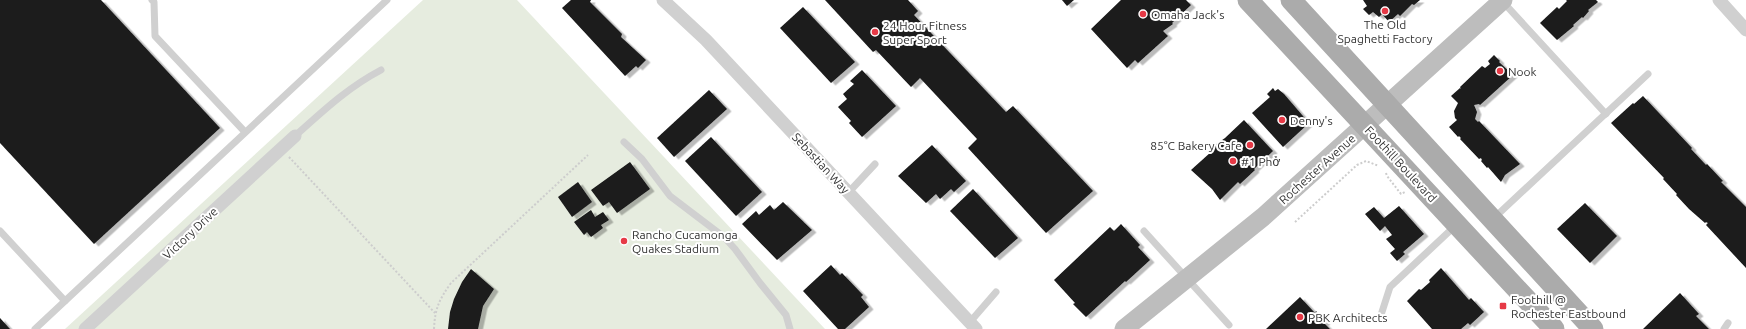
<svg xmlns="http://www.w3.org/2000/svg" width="1746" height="329" viewBox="0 0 1746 329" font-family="Ubuntu,sans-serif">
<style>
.green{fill:#e6ecdf}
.building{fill:#1a1a1a;filter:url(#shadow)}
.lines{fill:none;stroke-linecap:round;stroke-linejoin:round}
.path{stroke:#cdcdcd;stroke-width:2;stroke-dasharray:2 2;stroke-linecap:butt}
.lane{stroke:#d0d0d0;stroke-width:7}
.street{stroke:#d0d0d0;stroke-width:13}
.secondary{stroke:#bdbdbd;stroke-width:19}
.primary{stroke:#ababab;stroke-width:21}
.poi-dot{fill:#e63946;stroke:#fff;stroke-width:1.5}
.labels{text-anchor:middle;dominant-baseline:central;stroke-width:4;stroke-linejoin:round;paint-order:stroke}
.poi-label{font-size:12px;fill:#333;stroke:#fff;text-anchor:start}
.street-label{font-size:12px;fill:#333;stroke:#fff}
</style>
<defs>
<filter id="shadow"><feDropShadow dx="4.5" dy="2.5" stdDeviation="0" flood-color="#0004"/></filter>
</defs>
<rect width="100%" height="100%" fill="#fff"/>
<!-- green -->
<path class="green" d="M423,0h94l308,329h-760z"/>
<!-- building -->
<g class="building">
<path d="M0,0h101l119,128 -126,116 -94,-101z"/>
<path d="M571,0h20l-1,2 32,32 -1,3 25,23 -8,8 -2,-2 -11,10 -63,-68z"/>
<path d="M825,0h83l10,11 -4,4 92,97 7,-6 80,85 -47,42 -78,-85 9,-9 -57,-61 -9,9 -35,-37 -3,2z"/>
<path d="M1062,0h12l-7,6z"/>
<path d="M1121,0h65l5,5 -19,18 1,1 -10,7 5,5 -30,27 -3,-3 -8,8 -36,-39z"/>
<path d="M1363,0h57l-6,5 -2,-1 -12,12 -2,-2 -9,8 -7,-8 -3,3 -6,-5 -4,3 -6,-6 4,-3z"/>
<path d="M1566,0h30l2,2 -10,8 1,1 -6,7 -1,-1 -9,8 1,1 -17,14 -17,-17 17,-16 2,2 8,-8z"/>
<path d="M803,7l52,55 -24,21 -51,-55z"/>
<path d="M1494,55l6,6 -1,1 14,13 -33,30 -1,-1 -5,1 3,7 -2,7 3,3 1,-1 41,43 -15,11 -4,7 -13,-15 -1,1 -6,-7 1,-1 -1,-2 -2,1 -19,-20 1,-1 -2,-2 -1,1 -9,-10 8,-7 -2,-2 -1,-7 4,-8 -7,-7 9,-8 1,1 -1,-2 22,-21 3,2 5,-4 -2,-3z"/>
<path d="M862,70l34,36 -34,31 -13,-14 2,-2 -13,-14 9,-8 -4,-5 11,-10 -4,-3z"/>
<path d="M1273,88l2,3 3,-2 6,5 25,29 -26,24 -31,-34 18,-16 -3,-3z"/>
<path d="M709,90l18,19 -53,48 -17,-19z"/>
<path d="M1643,96l49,52 -1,1 15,16 1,-1 16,17 -2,1 25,25v61l-40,-43 2,-2 -2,-1 -1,1 -16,-14 -13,-14 1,-1 -14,-15 1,-1 -53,-55 22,-20 1,1z"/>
<path d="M1244,120l29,31 -19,18 1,1 -15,14 -2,-2 -18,18 -8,-11 -21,-19 20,-18 4,-7 10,-7z"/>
<path d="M711,137l51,55 -26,24 -51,-55z"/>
<path d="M932,145l34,36 -12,11 -3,-3 -11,10 -4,-5 -10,9 -28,-27z"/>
<path d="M630,162l20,27 -33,24 -8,-11 -6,4 -12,-16z"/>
<path d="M578,182l14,20 -20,15 -14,-20z"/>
<path d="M973,189l45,49 -23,20 -45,-47z"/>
<path d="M783,202l29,28 -35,30 -35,-36 14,-13 3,4 11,-10 4,5z"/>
<path d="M1585,203l32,33 -27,27 -33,-34z"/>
<path d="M1399,206l25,28 -21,18 2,2 -8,7 -7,-8 5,-4 -9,-10 6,-4 -7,-9 -5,5 -15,-17 9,-7 10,11z"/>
<path d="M591,210l4,7 8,-5 6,8 -8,5 2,3 -12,9 -4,-5 -3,3 -10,-13z"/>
<path d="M1121,224l19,21 -2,2 12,13 -24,22 -1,-1 -39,36 -13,-13 2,-1 -21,-23 56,-53 4,4z"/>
<path d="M831,265l9,10 2,-2 21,22 -2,2 8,10 -24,22h-7l-35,-38z"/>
<path d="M1441,268l28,32 2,-2 13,14 -14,13 -2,-2 -7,6h-29l-25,-28 12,-12 2,1 9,-8 -1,-2z"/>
<path d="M471,269l23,20 -11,17 -5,23h-30l2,-17 4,-13 8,-17z"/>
<path d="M1680,293l19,21 -3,2 13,13h-66z"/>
<path d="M1300,297l15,16 1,-2 10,11 -2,1 6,6h-64z"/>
<path d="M0,318l10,11h-10z"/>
</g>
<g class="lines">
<!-- path -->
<g class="path">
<path d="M289,157l146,156"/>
<path d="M1386,173l1,3 14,18 4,-2"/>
<path d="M1295,222l62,-57 9,-4 13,5"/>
<path d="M434,329c1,-21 5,-29 17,-46l137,-128"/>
</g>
<!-- lane -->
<g class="lane">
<path d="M152,0l2,2 1,34 90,96"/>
<path d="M1503,2l103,112"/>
<path d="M295,136c28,-25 52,-48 86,-66"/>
<path d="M624,142l18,17 28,37 54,41 11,12 25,34 26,32 4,14"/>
<path d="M848,193l27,-29"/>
<path d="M1494,218l154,-144"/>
<path d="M0,231l65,70"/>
<path d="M1144,231l85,94"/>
<path d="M1381,315l9,-28 65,-61"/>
<path d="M970,322l26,-30"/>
<path d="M35,329l352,-329"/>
<path d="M1724,329l4,-6"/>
</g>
<!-- street -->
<g class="street">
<path d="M663,0l43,40 270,289"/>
<path d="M1719,0l27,30"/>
<path d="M85,329l210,-193"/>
</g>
<!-- secondary -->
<path class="secondary" d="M1124,329l139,-112 240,-217"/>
<!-- primary -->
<g class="primary">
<path d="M1248,0l306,329"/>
<path d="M1291,0l302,329"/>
</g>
</g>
<!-- markers -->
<g class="poi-dot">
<circle cx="1385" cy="11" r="4"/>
<circle cx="1143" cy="14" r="4"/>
<circle cx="875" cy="32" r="4"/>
<circle cx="1500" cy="71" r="4"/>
<circle cx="1282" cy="120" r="4"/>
<circle cx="1250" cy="145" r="4"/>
<circle cx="1233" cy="161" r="4"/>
<circle cx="624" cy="241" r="4"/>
<rect x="1499" y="302" width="8" height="8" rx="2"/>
<circle cx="1300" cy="317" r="4"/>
</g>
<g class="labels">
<!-- poi labels -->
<g class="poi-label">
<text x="1151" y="14">Omaha Jack's</text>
<text x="1385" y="24" text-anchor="middle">The Old<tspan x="1385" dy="14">Spaghetti Factory</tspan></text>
<text x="883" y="25">24 Hour Fitness<tspan x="883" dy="14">Super Sport</tspan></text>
<text x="1508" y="71">Nook</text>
<text x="1290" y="120">Denny's</text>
<text x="1242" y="145" text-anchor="end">85°C Bakery Cafe</text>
<text x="1241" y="161">#1 Phở</text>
<text x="632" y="234">Rancho Cucamonga<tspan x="632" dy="14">Quakes Stadium</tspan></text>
<text x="1511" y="299">Foothill @<tspan x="1511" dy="14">Rochester Eastbound</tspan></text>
<text x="1308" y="317">PBK Architects</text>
</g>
<!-- street labels -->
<g class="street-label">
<text transform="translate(821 163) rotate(47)">Sebastian Way</text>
<text transform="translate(1401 164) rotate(47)">Foothill Boulevard</text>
<text transform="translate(1317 169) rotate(-42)">Rochester Avenue</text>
<text transform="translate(190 233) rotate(-43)">Victory Drive</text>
</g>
</g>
</svg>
